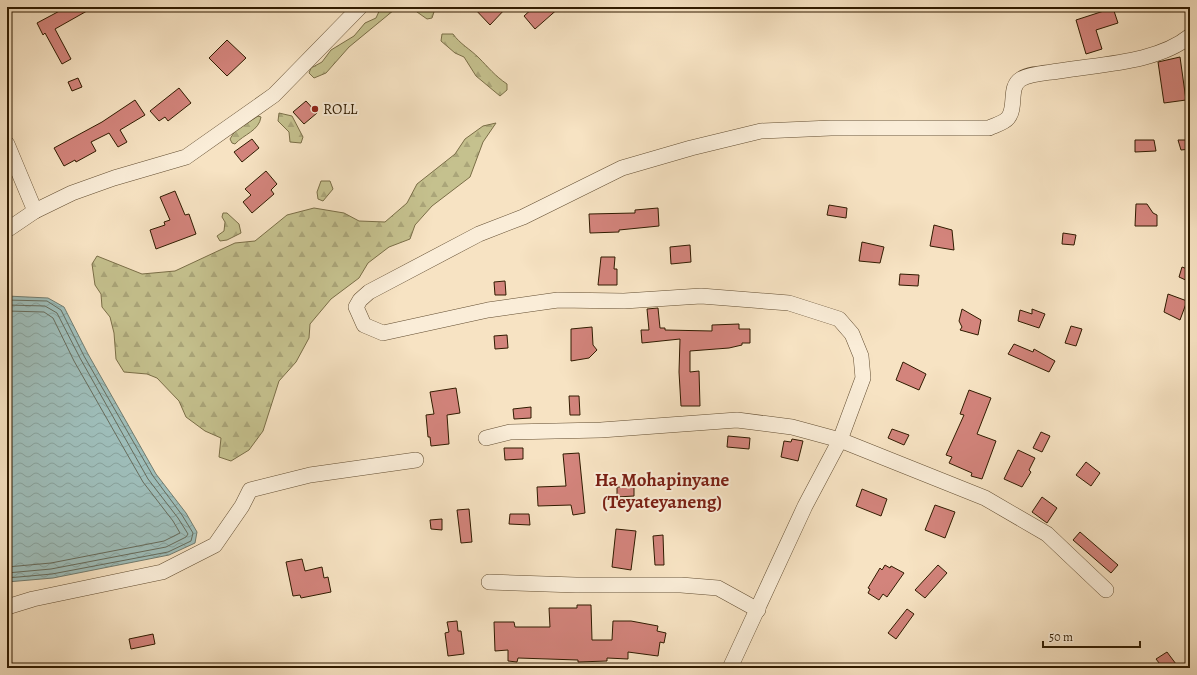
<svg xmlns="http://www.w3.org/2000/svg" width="1197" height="675" viewBox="0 0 1197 675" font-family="Alegreya,serif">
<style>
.forest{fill:url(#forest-firs);stroke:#7a6e47}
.water{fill:url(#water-waves);stroke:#727c6f}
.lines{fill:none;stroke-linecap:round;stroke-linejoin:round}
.shore{stroke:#676c5c;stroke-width:1}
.building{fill:#d3847c;stroke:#301b00}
.minor-casing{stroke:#624d31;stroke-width:16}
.minor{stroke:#faedd8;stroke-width:15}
.poi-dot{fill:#8f2418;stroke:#faedd8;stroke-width:1.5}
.labels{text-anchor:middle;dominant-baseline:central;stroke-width:4;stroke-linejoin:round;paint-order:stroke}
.poi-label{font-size:15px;fill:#301b00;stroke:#faedd8;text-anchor:start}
.district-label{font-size:19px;font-weight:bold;fill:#7a1f14;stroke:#faedd8}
</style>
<defs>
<pattern id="forest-firs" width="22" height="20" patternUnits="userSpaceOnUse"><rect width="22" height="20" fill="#c5c18e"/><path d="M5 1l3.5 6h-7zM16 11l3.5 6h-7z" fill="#aaa579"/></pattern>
<pattern id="water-waves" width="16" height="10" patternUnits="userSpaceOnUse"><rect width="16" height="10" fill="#9ebdb9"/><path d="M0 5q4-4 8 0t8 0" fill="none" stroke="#88a29d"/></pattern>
</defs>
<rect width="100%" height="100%" fill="#f7e3c3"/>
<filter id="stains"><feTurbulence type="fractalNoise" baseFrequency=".005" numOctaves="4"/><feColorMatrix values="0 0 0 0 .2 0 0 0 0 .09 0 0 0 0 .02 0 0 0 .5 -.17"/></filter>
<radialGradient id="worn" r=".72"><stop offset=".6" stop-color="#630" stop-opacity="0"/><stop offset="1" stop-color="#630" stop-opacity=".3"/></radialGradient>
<!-- forest -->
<g class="forest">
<path d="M381,7h11l2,3 -45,37 -23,26 -12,5 -5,-5 2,-5 11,-6 9,-12 23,-14 11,-13 11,-5z"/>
<path d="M410,7h18l6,5 -2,6 -5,1z"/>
<path d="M442,34h11c7,10 17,15 26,24 9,9 16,18 28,26v6l-7,6 -24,-20 -12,-19 -9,-4 -14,-12z"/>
<path d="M279,113l13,3 11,21 -2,6 -11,-1 -1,-10 -11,-11z"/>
<path d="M258,116l3,1c-2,14 -17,17 -26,27l-3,-1 -2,-4 5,-8z"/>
<path d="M496,123l-13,19 -13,35 -38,29 -17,19 -5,14 -21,8 -21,16 -9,15 -28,21 -21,25 -1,14 -13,24 -17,19 -16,50 -14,19 -18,11 -12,-4 2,-19 -16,-7 -19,-14 -7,-16 -22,-23 -10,-4 -23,-2 -8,-13 -2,-26 -4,-16 -8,-10 -1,-13 -6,-9 -3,-21 5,-8 45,18 33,-3 60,-28 20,-2 32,-26 27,-7 30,5 15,8 26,1 22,-19 10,-19 38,-30 10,-15 18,-13z"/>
<path d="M321,181h9l3,8 -10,12 -5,-2 -1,-7z"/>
<path d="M223,213h4l12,11 2,9 -14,7 -7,1 -3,-5 7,-5 1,-9 -3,-5z"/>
</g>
<!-- water -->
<path class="water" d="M7,296l41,2 16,9 24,47 68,120 30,39 11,19 -2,11 -26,12 -116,23 -46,4z"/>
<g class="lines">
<!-- shore -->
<g class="shore">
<path d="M7,300l40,1 14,9 23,46 69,120 29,39 11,18 -2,8 -23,11 -116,22 -45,4"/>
<path d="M7,305l38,1 12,7 23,45 68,121 30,39 10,16 -2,3 -20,10 -115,22 -44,4"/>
<path d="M7,311l37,1 9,6 21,43 69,121 30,39 7,12 -16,8 -113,22 -44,4"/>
</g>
</g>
<!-- building -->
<g class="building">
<path d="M67,7h27l-39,22 16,30 -9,5 -17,-31 -2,2 -6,-12z"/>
<path d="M473,7h34l-17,18z"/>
<path d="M534,7h26l-25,22 -11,-13z"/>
<path d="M1113,8l5,15 -22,7 6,19 -16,5 -10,-34z"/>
<path d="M227,40l19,18 -19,18 -18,-18z"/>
<path d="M1180,57l6,43 -22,3 -6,-41z"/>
<path d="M78,78l4,9 -10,4 -4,-9z"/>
<path d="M179,88l12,15 -23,18 -3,-4 -6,4 -9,-10z"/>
<path d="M135,100l10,15 -25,15 7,12 -9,5 -9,-14 -18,9 5,9 -20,11 -1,-2 -11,6 -10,-18 48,-26z"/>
<path d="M306,101l11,12 -13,11 -11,-12z"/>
<path d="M252,139l7,9 -17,14 -8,-10z"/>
<path d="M1135,140h19l2,11 -21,1z"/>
<path d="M1178,140h12v9l-9,1z"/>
<path d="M266,171l11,13 -6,6 3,4 -22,19 -9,-11 8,-7 -6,-6z"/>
<path d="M175,191l10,24 4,-1 7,20 -40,15 -6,-19 15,-5 -1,-3 6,-2 -10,-23z"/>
<path d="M1136,204h11l6,9 4,2v11h-22z"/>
<path d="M829,205l18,3 -1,10 -19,-3z"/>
<path d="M658,208l1,18 -40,4v2l-29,1 -1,-19 46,-1v-3z"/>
<path d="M934,225l18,5 2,20 -24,-4z"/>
<path d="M1063,233l13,2 -2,10 -12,-1z"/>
<path d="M862,242l22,5 -4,16 -21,-2z"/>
<path d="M690,245l1,17 -20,2 -1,-17z"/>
<path d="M601,257h14l-1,12h3v16h-19z"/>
<path d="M1182,267l8,3v12l-11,-5z"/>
<path d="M900,274l19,1 -1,11 -19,-1z"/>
<path d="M505,281l1,14h-11l-1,-13z"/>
<path d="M1168,294l19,7 -7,19 -16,-8z"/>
<path d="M658,308l2,20h5v2l47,1v-6l27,-1v5h11v14h-8v2l-13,3 -39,3v21l9,-1 1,35h-19l-2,-34 1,-33 -38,4 -1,-13h8l-2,-21z"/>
<path d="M962,309l19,11 -3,15 -18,-5 2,-3 -3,-6z"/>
<path d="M1032,309l13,5 -6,14 -21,-7 2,-11 12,4z"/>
<path d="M1071,326l11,3 -6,17 -11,-3z"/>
<path d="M592,327l1,18 4,5 -8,8 -18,3v-32z"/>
<path d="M507,335l1,13 -13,1 -1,-13z"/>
<path d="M1014,344l19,8 1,-3 21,12 -6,11 -41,-18z"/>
<path d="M903,362l23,12 -7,16 -23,-10z"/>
<path d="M456,388l4,25 -13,2 2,29 -18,2 -1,-9h-2l-2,-22 8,-1 -4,-22z"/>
<path d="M969,390l22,8 -14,36 19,7 -14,38 -11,-3 1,-3 -23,-10 3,-6 -6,-2 18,-40 -4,-1z"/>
<path d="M569,396h10l1,19h-10z"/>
<path d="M531,407v11l-17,1 -1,-10z"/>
<path d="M892,429l17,6 -5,10 -16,-7z"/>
<path d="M1041,432l9,4 -8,16 -9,-4z"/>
<path d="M728,436l22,2 -1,11 -22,-2z"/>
<path d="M792,439l11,2 -5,20 -17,-4 3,-16 7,1z"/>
<path d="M504,448h19v11l-18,1z"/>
<path d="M1018,450l17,8 -6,12 2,2 -9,15 -18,-8z"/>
<path d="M579,453l6,60 -12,2 -2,-10 -33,1 -1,-19 29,-1 -3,-32z"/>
<path d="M1086,462l14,11 -9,13 -15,-11z"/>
<path d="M634,486v10l-17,1v-10z"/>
<path d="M862,489l25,10 -6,17 -25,-10z"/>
<path d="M1042,497l15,11 -10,15 -15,-11z"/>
<path d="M935,505l20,7 -10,26 -20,-8z"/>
<path d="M469,509l3,33 -11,1 -4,-33z"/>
<path d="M510,514h19l1,11 -21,-1z"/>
<path d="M442,519v11l-11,-1 -1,-9z"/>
<path d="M616,529l20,2 -5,39 -19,-3z"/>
<path d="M1080,532l38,33 -7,8 -38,-33z"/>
<path d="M663,535l1,30h-9l-2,-29z"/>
<path d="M302,559l3,12 17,-4 2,11 4,-1 3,15 -30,6 -1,-3 -7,1 -7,-34z"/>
<path d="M885,565l5,3 1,-2 13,7 -17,24 -4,-3 -4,6 -11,-7 2,-4 -2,-1 12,-20 2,2z"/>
<path d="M938,565l9,8 -22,25 -10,-8z"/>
<path d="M577,605h14l1,35h20l1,-19h18l27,5 -1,5 9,2 -2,10 -4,-1 -2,14 -30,-4v7l-21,-1v3l-29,1v-2l-60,-2 -1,4 -9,-1v-11l-13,1 -1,-29h20l1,5h35l-1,-19h28z"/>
<path d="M907,609l7,5 -18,25 -8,-6z"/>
<path d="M457,621l1,10h3l3,23 -16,2 -3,-23 4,-1 -2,-10z"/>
<path d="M153,634l2,10 -24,5 -2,-10z"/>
<path d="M1167,652l9,12 -6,4h-7l-7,-9z"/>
</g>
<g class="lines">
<defs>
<g id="minor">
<path d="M7,144l28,67"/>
<path d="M7,230l28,-19 37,-18 42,-15 72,-21 88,-62 86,-88"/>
<path d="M486,438l24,-6 91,-2 136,-10 55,7 48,13 145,58 62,36 59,56"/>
<path d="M489,582l87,3h105l37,3 40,22"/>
<path d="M7,607l26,-8 129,-27 53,-27 27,-39 8,-16 60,-15 106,-15"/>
<path d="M730,668l75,-162 35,-66 23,-62 -2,-22 -9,-22 -13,-15 -50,-16 -88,-7 -77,5 -66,-1 -70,10 -105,23 -19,-8 -8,-18 4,-7 9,-8 110,-58 44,-17 99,-49 69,-20 70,-17 70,-3h158c6,-3 15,-5 19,-10 9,-11 0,-31 13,-39 10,-6 26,-6 38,-8 41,-7 98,-8 131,-35"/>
</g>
</defs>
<!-- minor casing -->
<use href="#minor" class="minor-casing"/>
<!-- minor -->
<use href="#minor" class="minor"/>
</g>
<!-- markers -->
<circle class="poi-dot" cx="315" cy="109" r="4"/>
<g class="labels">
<!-- poi labels -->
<g class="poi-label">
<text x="323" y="109">ROLL</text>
</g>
<!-- district labels -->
<g class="district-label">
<text x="662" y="480">Ha Mohapinyane<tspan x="662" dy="22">(Teyateyaneng)</tspan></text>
</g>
</g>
<!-- margin -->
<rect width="1197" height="675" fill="none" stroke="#f7e3c3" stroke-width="24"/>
<rect x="8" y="8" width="1181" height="659" fill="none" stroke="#301b00" stroke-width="2"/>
<rect x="12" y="12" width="1173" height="651" fill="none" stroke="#301b00"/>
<!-- scale -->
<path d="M1043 641v6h97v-6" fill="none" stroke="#301b00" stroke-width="2"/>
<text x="1049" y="641" font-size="12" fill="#301b00" stroke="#faedd8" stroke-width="3" paint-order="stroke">50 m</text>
<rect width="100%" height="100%" filter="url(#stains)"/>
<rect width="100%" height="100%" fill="url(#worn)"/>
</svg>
